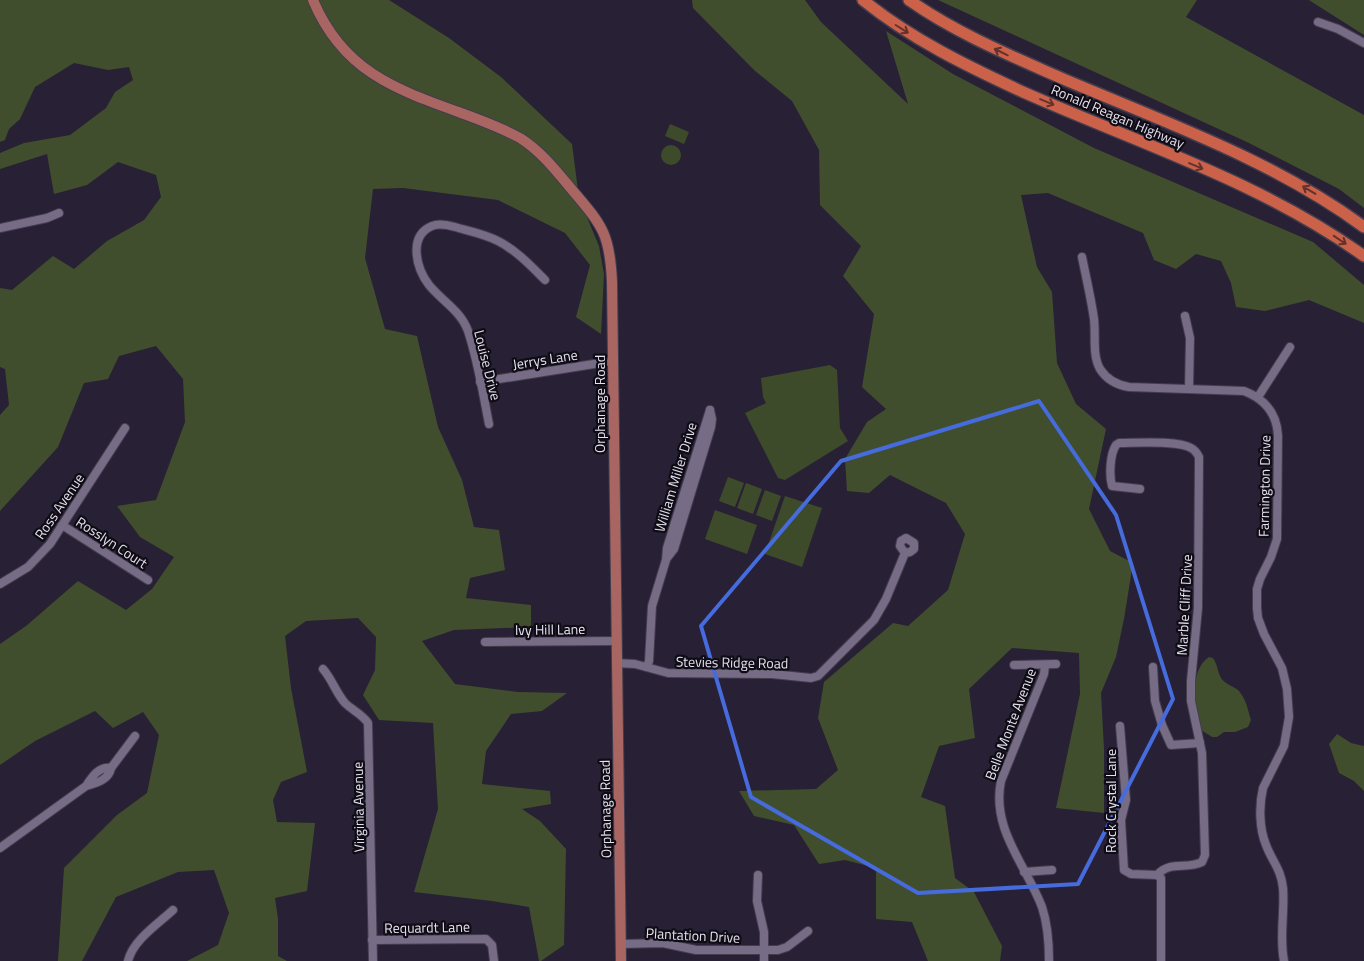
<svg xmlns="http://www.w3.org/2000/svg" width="1364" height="961" viewBox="0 0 1364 961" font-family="'Titillium Web',sans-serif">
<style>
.green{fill:#3e4b2a}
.forest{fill:#414e2d}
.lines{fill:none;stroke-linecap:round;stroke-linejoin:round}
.minor-casing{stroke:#443d4e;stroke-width:10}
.major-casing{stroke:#443d4e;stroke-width:12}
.highway-casing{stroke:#443d4e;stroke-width:14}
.minor{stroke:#766c85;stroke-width:8}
.major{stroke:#a96561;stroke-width:10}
.highway{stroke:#cb6149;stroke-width:11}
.oneway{stroke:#64322c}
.marked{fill:none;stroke:#456bdd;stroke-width:4;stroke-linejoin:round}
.labels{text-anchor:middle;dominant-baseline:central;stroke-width:4.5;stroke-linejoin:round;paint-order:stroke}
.street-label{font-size:14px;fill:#e6e1ef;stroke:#0f0c15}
</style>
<rect width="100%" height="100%" fill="#282034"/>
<!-- green -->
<g class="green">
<path d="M670,124l19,8 -5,12 -19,-8z"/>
<circle cx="671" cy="155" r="10"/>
<path d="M830,365l7,5 3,58 8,13 -63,39 -7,-2 -33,-65 21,-10 -3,-6 -2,-19z"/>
<path d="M728,477l16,6 -9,24 -16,-6z"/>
<path d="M746,483l16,6 -9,25 -16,-6z"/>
<path d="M765,490l16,6 -9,25 -16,-6z"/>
<path d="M785,496l37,12 -20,59 -37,-13z"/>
<path d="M715,510l42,15 -10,29 -42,-15z"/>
</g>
<!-- forest -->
<g class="forest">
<path d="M0,0h389l60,38 52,39 71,67 7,54 20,48 5,28 -3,60 -25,-17 14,-52 -25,-32 -67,-33 -95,-12 -30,1 -8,69 20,71 32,7 21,91 24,53 12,47 25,3 6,40 -35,8 -4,20 65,7v22l-77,3 -32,11 33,43 63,8 49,1 -25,18 -31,3 -25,37 -4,33 68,7 1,13 -29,5 18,12 26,28 -2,96 -23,16h-2l-10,-54 -37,-6 -78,-9 24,-83 -5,-86 -54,-3 -16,-25 12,-25 1,-33 -18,-19 -52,3 -21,15 6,52 16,84 -26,10 -8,18 4,22 38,1 -8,68 -32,7 3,21v37l9,5h-100l31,-16 11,-32 -15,-43 -36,2 -62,25 -34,64h-24l6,-93 53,-53 30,-22 12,-58 -16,-23 -30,16 -18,-17 -60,30 -35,24v-121l26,-18 52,-45 48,29 26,-21 22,-32 -34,-20 -23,-31 39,-6 29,-78 -2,-43 -27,-33 -37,10 -11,23 -24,4 -26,64 -58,64v-96l9,-10 -4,-36 -5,-2v-79l12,2 41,-34 21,13 33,-28 37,-21 17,-23 -5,-22 -38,-13 -31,23 -33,9 -7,-40 -47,15v-16l24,-10 46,-8 36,-27 9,-16 18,-12 -4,-13 -21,3 -34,-7 -39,24 -15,32 -11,10 -4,11 -5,2z"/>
<path d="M692,0h113l16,22 87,82 -22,-73 67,43 141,74 219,94 51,43v38l-55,-23 -44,11 -29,-4 -5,-24 -10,-22 -25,-7 -20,15 -22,-9 -11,-27 -95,-40 -27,2 16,72 15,25 5,71 19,41 30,25 -17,80 21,42 23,12 -9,56 -8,38 -15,36 3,56v64l-48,-5 24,-114 -1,-41 -67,-5 -43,41 6,49 -36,8 -18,51 24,9 10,72 19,14 28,54 -2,15h-72l-16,-39 -36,-3v-51l-31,-8 -26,4 -25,-39 -40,-9 -15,-25 77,-2 22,-19 -20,-52 6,-36 69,-59 15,3 40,-36 17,-56 -19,-31 -56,-28 -21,18 -22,-2 -2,-32 22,-37 19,-13 -24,-22 12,-73 -31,-38 18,-30 -41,-41 -1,-55 -27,-49 -38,-31 -61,-62z"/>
<path d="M938,0h259l-11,17 178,98v93l-25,-19 -90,-46z"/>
<path d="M1309,0h55v35l-52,-33z"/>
<path d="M1209,657l4,1c5,8 4,11 7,18 4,9 13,9 19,15 7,8 9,19 12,29l-3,7 -13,5h-11l-7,5h-5l-11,-7c-4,-21 -14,-58 8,-73z"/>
<path d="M1337,734l14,9 13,3v45l-10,-10 -15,-8 -10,-29z"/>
</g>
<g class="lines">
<defs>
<g id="minor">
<path d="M1318,22l20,7 26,14"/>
<path d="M0,228l47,-10 12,-5"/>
<path d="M1082,257c4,20 9,41 12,62 2,16 -2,36 6,50 7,11 17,16 29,18l115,4c21,8 33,23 34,45l-1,103 -6,18 -11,22 -3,10v19l1,10 6,16 18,34 5,21 2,28 -5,29 -21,42c-4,17 -4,40 3,57 6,16 15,24 17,43 2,24 -4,49 1,73"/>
<path d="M1185,316l5,22 -1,51"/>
<path d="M480,382l133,-21"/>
<path d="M1258,397l32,-50"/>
<path d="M489,424c-6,-30 -11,-63 -21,-93 -7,-20 -26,-30 -39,-46 -13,-17 -21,-49 3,-59 7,-3 16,-1 23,1 14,4 30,7 43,14 18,9 33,25 47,39"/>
<path d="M1140,489l-28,-3c-3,-11 -2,-32 4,-41l3,-2c17,0 59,-3 72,5 4,2 6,5 8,9l-1,151 -7,73v20l11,52 3,102 -3,7c-16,8 -31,-2 -45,13"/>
<path d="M62,525l86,55"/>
<path d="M667,558l7,-9 37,-122 1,-8 -2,-9"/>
<path d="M0,584l28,-17 22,-23 75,-116"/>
<path d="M485,642l131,-1"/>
<path d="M616,663l19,1 33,9 104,1 39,4 7,-2 56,-56 12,-21 19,-46 5,-1 4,-3v-6l-8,-5 -5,3 -1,5 5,7"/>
<path d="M1014,665l42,-1"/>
<path d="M1045,665l-1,9 -43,107c-10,48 25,84 41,126 6,18 7,36 7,54"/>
<path d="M647,667l2,-6 3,-55 14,-46 1,-12 43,-138"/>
<path d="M1153,667l2,34 7,24 9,20 29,-2"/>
<path d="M323,669c9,10 13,24 22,34 7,7 17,11 23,20l5,238"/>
<path d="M1120,726l6,74 -5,20 3,50 7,4 26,1"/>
<path d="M111,768l24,-32"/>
<path d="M0,848l86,-62c10,-3 23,-6 25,-18 -12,-2 -19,9 -25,18"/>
<path d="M1024,872l28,-2"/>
<path d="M758,875l-1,26 7,31v29"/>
<path d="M1157,875l4,3v83"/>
<path d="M372,940l114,-1 6,6 2,16"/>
<path d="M621,944l42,-1 33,7h82l9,-3 21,-16"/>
<path d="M128,961c5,-21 30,-37 45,-51"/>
</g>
<path id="major" d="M313,0c30,72 84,90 151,114 19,7 38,14 56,24 21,13 37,34 53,53 30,35 37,44 39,91l9,679"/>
<g id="highway">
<path d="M863,0c48,39 104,66 160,92 115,51 238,90 341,164"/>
<path d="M909,0c47,33 100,55 152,78 103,44 212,82 303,149"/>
</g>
</defs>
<!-- minor casing -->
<use href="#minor" class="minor-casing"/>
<!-- major casing -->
<use href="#major" class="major-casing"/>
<!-- highway casing -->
<use href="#highway" class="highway-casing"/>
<!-- minor -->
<use href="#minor" class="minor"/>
<!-- major -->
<use href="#major" class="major"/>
<!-- highway -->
<use href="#highway" class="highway"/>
</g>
<!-- one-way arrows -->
<defs><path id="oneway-shaft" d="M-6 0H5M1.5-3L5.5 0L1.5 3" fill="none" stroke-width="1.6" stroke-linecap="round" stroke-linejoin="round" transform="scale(1.25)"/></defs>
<g class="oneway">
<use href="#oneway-shaft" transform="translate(902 29) rotate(32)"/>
<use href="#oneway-shaft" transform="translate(1001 52) rotate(-154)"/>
<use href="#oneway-shaft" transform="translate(1047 102) rotate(23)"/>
<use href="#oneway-shaft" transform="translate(1196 166) rotate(23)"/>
<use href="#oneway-shaft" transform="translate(1309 190) rotate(-149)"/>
<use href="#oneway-shaft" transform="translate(1340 240) rotate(34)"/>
</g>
<!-- marked area -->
<path class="marked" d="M1039,401l77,114 57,184 -95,185 -160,9 -167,-96 -50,-171 140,-165z"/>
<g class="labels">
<!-- street labels -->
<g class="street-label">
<text transform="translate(1118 116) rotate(23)">Ronald Reagan Highway</text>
<text transform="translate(545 359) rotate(-9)">Jerrys Lane</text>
<text transform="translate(488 365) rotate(76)">Louise Drive</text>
<text transform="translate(599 404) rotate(-90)">Orphanage Road</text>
<text transform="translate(675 477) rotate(-73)">William Miller Drive</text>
<text transform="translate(1264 486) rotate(-89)">Farmington Drive</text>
<text transform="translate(59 506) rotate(-56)">Ross Avenue</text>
<text transform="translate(112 542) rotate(33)">Rosslyn Court</text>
<text transform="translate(1184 605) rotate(-87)">Marble Cliff Drive</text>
<text transform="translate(550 629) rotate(-1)">Ivy Hill Lane</text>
<text transform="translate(732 662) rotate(1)">Stevies Ridge Road</text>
<text transform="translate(1010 724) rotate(-69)">Belle Monte Avenue</text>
<text transform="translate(1110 801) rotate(-90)">Rock Crystal Lane</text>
<text transform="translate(358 807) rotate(-91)">Virginia Avenue</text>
<text transform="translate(605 809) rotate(-91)">Orphanage Road</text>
<text transform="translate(427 927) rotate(-1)">Requardt Lane</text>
<text transform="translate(693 935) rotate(3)">Plantation Drive</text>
</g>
</g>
</svg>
